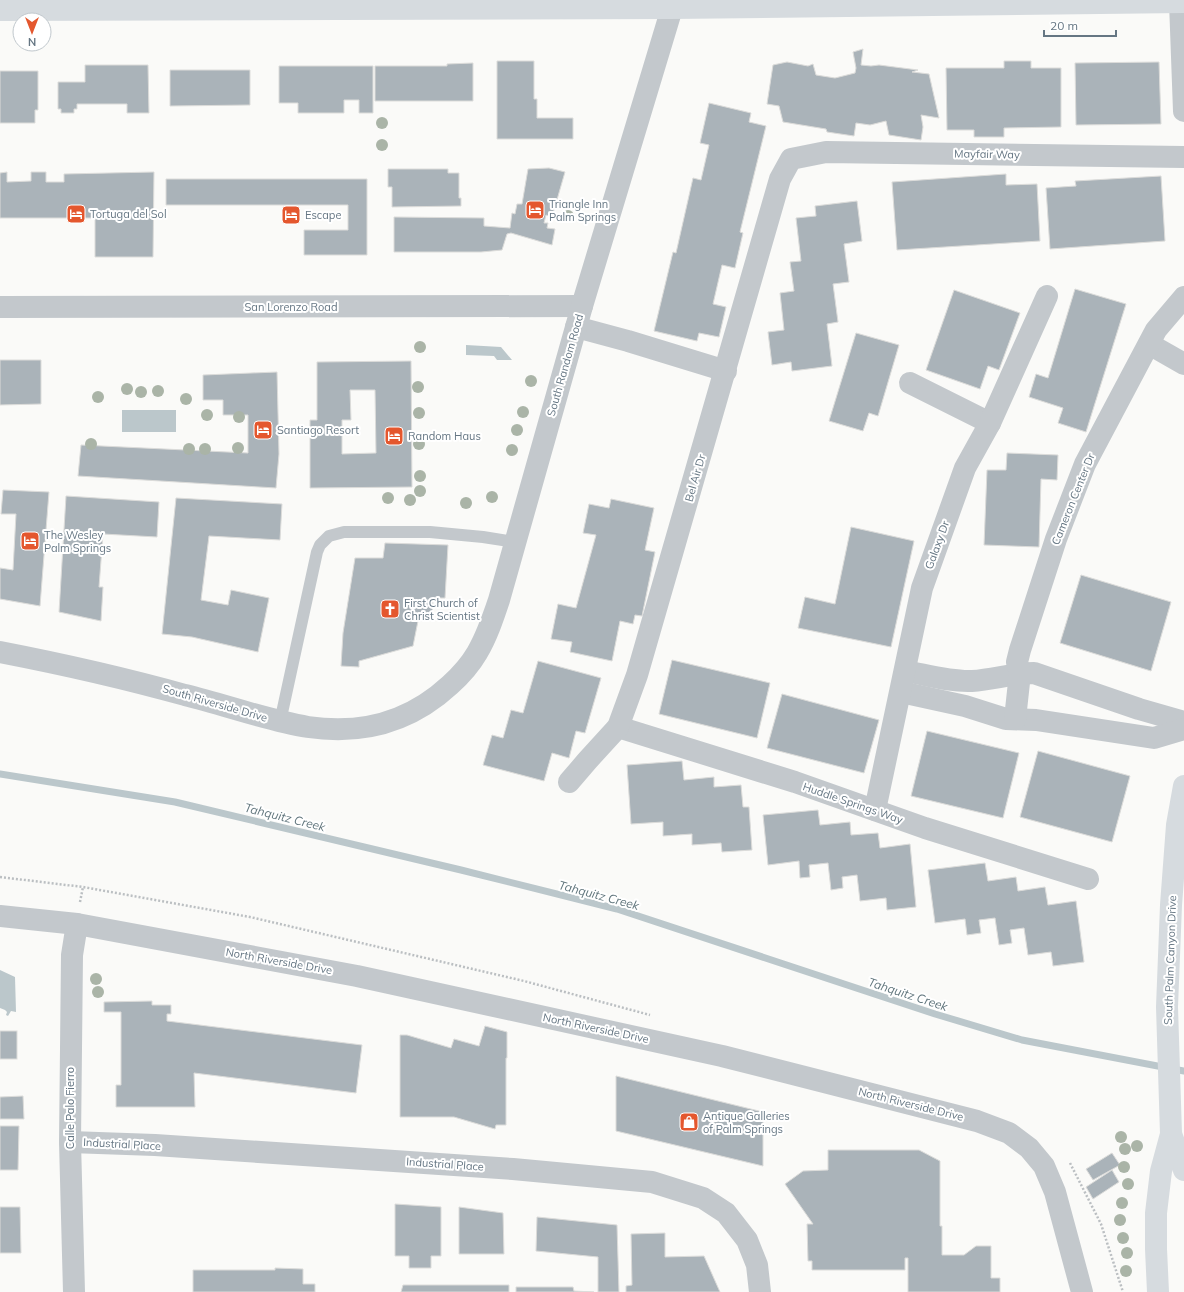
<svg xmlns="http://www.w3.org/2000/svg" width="1184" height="1292" viewBox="0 0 1184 1292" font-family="Mulish,sans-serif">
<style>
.water{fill:#bbc7cb}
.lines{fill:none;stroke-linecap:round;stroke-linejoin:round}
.stream{stroke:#bbc7cb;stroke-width:7}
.building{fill:#aab3b9;stroke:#dcdcda;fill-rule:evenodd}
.path{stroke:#bbbfc2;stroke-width:2.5;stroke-dasharray:2 2;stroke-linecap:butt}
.lane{stroke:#c3c8cc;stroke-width:12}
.street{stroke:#c3c8cc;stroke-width:22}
.secondary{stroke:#d6dbdf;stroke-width:22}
.primary{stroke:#d6dbdf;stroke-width:22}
.tree{fill:#aab4a7}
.labels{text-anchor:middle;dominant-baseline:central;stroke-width:4;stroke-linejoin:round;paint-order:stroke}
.street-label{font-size:11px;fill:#657683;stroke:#fff}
.poi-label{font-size:11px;fill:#657683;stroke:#fff;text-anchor:start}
.water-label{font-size:12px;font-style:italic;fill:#60757c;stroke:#fff}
</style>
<rect width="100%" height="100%" fill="#fafaf8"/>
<!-- water -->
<g class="water">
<path d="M466,345l35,2 11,13h-15l-3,-4 -28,-1z"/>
<rect x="122" y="410" width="54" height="22"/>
<path d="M0,970l15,7 1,35 -5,-1 -3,5 -2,-1 1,-3 -2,-2 -5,-2z"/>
</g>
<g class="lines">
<!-- stream -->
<path class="stream" d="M0,774l175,28 286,68 156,39 318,105 87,26 162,31"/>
</g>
<!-- building -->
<g class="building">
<path d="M863,49l-2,16 10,1 8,-1 39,5 -6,2 17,2 10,44 -18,-3 2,12 -2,13 -32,-5 -3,-14 -16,4 -14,-2 -2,13 -27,-4 -1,-3 -43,-7 -4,-16 -12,-2 6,-39 14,-3 21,4 5,-2 3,11 19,3 20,-5 1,-5 -3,-16z"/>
<path d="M497,61h37v38h3v19h36v21h-76z"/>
<path d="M1004,61h27v7h30v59l-57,1v9h-30v-7h-27l-1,-62h58z"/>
<path d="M1159,62l2,62 -85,1 -1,-62z"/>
<path d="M473,63v38h-98v-35h72v-2z"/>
<path d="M85,65h63l1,48h-22v-9h-50v5h-3v4h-13v-4h-3v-27h27z"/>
<path d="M279,66h94v47h-14v-13h-15v13h-46v-10h-19z"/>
<path d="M170,70h80v35l-80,1z"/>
<path d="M0,71h38v39h-3v13h-35z"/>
<path d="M709,103l42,10 -2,9 17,4 -26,106 3,1 -8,35 -13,-3 -9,39 13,3 -7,30 -20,-4 -2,8 -43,-10 19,-79 3,1 17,-75 8,2 8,-35 -9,-2z"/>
<path d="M549,168l16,4 -13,45 -6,-2 -2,8h4l-1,5 8,1 -3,16 -41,-12 -4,1 -5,16 -21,2h-87v-35l90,1v8l26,2 2,-15 3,1 2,-10h5l6,-35z"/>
<path d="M388,169h60v4h11v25h2v8l-69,1v-20h-4z"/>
<path d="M7,172v10l24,-1v-9h15v10h18v-8l90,-2 -1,85h-58v-39h-95v-45z"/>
<path d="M1006,174v11l31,-1 3,57 -143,9 -5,-68z"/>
<path d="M1161,176l4,65 -115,8 -4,-61 30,-2 -1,-5z"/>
<path d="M166,179h201v76h-63v-25h44v-25h-182z"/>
<path d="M857,201l5,40 -18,3 5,38 -16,2 5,38 -11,2 5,42 -40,5 -1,-9 -19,3 -4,-33 16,-2 -4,-37 14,-2 -4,-29 11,-1 -5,-43 20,-2 -1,-10z"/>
<path d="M1075,289l51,15 -40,128 -28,-9 5,-15 -34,-11 7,-23 12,4z"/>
<path d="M954,290l66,23 -21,57 -11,-4 -8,23 -54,-19z"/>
<path d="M856,333l43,12 -21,71 -9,-3 -6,18 -34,-10z"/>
<path d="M0,360h41v44l-41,1z"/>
<path d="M411,361l1,126 -102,1v-68h7v-58zM350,390h25l1,63 -34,1v-34h9z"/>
<path d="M277,372l2,82 -3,34 -198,-12 3,-31 167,8v-38h-25v-15h-20v-25z"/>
<path d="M1007,453l51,2 -1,25 -16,-1 -2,68 -55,-2 3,-75h19z"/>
<path d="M3,490l46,2 -9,114 -40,-7v-31l13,2 3,-56h-15z"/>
<path d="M66,496l93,6 -2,35 -54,-3 -4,53h4l-2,34 -42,-9z"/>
<path d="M176,498l106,6 -2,36 -71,-4 -8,64 27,5 3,-15 38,8 -11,54 -66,-15 -30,-3z"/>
<path d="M611,499l43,9 -9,42 10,2 -13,64 -7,-1 -2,9 -13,-3 -8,40 -42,-9 2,-10 -21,-3 7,-35 18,4 20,-73 -13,-2 6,-29 20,4z"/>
<path d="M851,527l63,14 -23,106 -93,-19 7,-31 30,7z"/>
<path d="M385,543l63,2 -3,53h-12l-1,22 -14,1 -5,25 -54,15v6l-18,-1 2,-33 12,-75h28z"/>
<path d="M1081,575l90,27 -20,69 -91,-28z"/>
<path d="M672,660l98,23 -13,55 -98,-24z"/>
<path d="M538,661l63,17 -16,55 -9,-2 -7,27 -17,-5 -8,28 -61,-16 9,-30 11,3 8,-28 12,3z"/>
<path d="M782,694l97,26 -15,53 -97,-25z"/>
<path d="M927,731l92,22 -16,65 -92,-22z"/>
<path d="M1038,751l92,25 -18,66 -92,-25z"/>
<path d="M682,761l2,19 30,-3v10l27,-2 2,22h6l3,43 -30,2 -1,-9 -29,2v-11l-29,2v-14l-32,2 -4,-59z"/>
<path d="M818,810l2,15 30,-3 1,13 27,-2 2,15 30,-4 6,63 -29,3 -1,-12 -26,3 -3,-26 -15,2 1,11 -12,2 -3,-27 -19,2 1,12 -10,1 -1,-17 -31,4 -5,-50z"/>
<path d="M985,863l3,18 28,-4 2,14 27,-4 3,18 28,-4 8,61 -31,4 -2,-14 -23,3 -4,-27 -14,2 2,13 -13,2 -4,-27 -16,2 2,13 -14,2 -2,-16 -30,4 -7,-53z"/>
<path d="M152,1001v4h19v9h-4v7l195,24 -6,48 -162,-20 1,34h-79v-22h5v-73h-17v-10z"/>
<path d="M485,1026l22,6v26h-1v67h-10l-1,4 -41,-12h-54v-82h7l44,13 3,-9 25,7z"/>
<rect x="0" y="1031" width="17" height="28"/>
<path d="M616,1076l147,36v54l-147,-35z"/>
<path d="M23,1096l1,23h-24v-22z"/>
<path d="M0,1126h19l-1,44h-18z"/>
<path d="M828,1150h91l21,11v65h2v29h22l12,-9h15v32h9v14h-92v-34h-3v12h-93v-9h-4l-1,-37h6l-28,-40 18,-13 25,-1z"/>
<path d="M1112,1153l8,12 -27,15 -7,-11z"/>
<path d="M1112,1170l7,12 -26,17 -7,-12z"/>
<path d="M395,1204l46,3v49h-10v12h-22v-12h-14z"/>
<path d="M0,1207h20l1,46h-21z"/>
<path d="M459,1207l44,6 1,41h-45z"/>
<path d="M537,1217l80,8 2,67h-21v-35l-62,-6z"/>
<path d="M665,1233v24l39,-1 16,36h-94v-6l6,-1 -1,-51z"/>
<path d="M275,1268l28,1v15h12v8h-122v-22h82z"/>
<path d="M403,1285h106v7h-108z"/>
<path d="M516,1287h57l1,4 20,1h-78z"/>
</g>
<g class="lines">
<!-- path -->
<g class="path">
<path d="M0,877l83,10 167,30 274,64 126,34"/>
<path d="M80,902l3,-15"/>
<path d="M1070,1163l31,61 22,68"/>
</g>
<!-- lane -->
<path class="lane" d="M280,722l37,-170 3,-7 9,-9 15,-4h86l53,5 32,5"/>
<!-- street -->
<g class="street">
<path d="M1180,2l4,109"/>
<path d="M0,307l582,-1"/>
<path d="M576,327l52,14 98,30"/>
<path d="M1149,344l35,20"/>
<path d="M910,383l80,40"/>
<path d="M0,652c62,12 124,26 185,43 41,10 81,25 123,32 54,8 102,-5 142,-42 10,-9 20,-20 27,-32 10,-17 16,-35 22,-53l83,-294 90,-298"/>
<path d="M905,671c22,4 45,11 67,10 21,-1 41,-8 62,-8l105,36 45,13"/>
<path d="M901,692l64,14 41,13 30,1 118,18 30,-9"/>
<path d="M1015,719l5,-46 -3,-11 3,-12 36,-111 29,-75 71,-134 28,-33"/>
<path d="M618,727l177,55 130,46 163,51"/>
<path d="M569,782l18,-21 31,-34 19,-52 143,-496 11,-20 35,-7 358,5"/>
<path d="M875,810l47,-222 43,-120 25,-45 57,-127"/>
<path d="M0,916l77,8 280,52 365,80 255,65 32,12 20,15 15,18 11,26 27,100"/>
<path d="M70,1142l85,3 358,24 139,13 51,16 23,15 21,27 10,25 3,27"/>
<path d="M74,1292l-4,-150 2,-187 5,-31"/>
</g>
<!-- secondary -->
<path class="secondary" d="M0,10l672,-2 512,-6"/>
<!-- primary -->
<g class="primary">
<path d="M1171,1134l13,36"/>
<path d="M1158,1292l-2,-43v-36l5,-42 10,-37 -4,-127 4,-102 6,-80 7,-39"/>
</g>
</g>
<!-- trees -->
<g class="tree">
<circle cx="382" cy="123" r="6"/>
<circle cx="382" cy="145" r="6"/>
<circle cx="568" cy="216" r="6"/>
<circle cx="420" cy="347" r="6"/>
<circle cx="531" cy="381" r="6"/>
<circle cx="418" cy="387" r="6"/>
<circle cx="127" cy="389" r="6"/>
<circle cx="158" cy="391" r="6"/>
<circle cx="141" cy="392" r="6"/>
<circle cx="98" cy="397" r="6"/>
<circle cx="186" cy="399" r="6"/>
<circle cx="523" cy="412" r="6"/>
<circle cx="419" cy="413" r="6"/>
<circle cx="207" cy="415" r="6"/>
<circle cx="239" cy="417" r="6"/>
<circle cx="517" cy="430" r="6"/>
<circle cx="91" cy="444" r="6"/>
<circle cx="419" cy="444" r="6"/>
<circle cx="238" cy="448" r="6"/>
<circle cx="189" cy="449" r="6"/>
<circle cx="205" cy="449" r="6"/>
<circle cx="512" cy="450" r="6"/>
<circle cx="420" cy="476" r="6"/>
<circle cx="420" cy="491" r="6"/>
<circle cx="492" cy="497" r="6"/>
<circle cx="388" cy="498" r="6"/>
<circle cx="410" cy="500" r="6"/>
<circle cx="466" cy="503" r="6"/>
<circle cx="96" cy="979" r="6"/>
<circle cx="98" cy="992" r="6"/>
<circle cx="1121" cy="1137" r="6"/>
<circle cx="1137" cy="1146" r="6"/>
<circle cx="1125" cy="1149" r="6"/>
<circle cx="1124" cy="1167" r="6"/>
<circle cx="1128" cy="1184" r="6"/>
<circle cx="1122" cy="1203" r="6"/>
<circle cx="1120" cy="1220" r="6"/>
<circle cx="1123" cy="1238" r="6"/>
<circle cx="1127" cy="1253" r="6"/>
<circle cx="1126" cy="1271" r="6"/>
</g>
<!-- icons -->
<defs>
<symbol id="hotel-square" viewBox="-11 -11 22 22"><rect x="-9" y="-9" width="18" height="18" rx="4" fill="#e4572e" stroke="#fff"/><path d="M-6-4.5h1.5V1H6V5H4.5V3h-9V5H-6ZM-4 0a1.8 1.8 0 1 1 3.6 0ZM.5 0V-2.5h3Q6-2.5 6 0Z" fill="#fff"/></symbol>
<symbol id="church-square" viewBox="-11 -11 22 22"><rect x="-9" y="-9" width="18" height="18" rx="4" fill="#e4572e" stroke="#fff"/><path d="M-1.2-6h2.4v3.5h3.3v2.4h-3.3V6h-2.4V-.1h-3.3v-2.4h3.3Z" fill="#fff"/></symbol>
<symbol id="shop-square" viewBox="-11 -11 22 22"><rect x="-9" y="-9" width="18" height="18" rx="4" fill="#e4572e" stroke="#fff"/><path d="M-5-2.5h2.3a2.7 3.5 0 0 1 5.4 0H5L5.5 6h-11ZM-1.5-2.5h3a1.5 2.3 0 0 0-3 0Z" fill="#fff"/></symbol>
</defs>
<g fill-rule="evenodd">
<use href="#hotel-square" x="524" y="199" width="22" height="22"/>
<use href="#hotel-square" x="65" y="203" width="22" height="22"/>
<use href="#hotel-square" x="280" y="204" width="22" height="22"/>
<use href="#hotel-square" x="252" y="419" width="22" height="22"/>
<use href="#hotel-square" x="383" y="425" width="22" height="22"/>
<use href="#hotel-square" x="19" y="530" width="22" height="22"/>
<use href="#church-square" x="379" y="598" width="22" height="22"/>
<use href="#shop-square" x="678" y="1111" width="22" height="22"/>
</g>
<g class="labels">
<!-- street labels -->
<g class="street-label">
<text transform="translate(987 154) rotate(1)">Mayfair Way</text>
<text x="291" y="307">San Lorenzo Road</text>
<text transform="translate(565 365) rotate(-74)">South Random Road</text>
<text transform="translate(695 478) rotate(-74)">Bel Air Dr</text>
<text transform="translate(1073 499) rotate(-68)">Cameron Center Dr</text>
<text transform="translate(937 545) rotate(-70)">Galaxy Dr</text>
<text transform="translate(215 703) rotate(16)">South Riverside Drive</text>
<text transform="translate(853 803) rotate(19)">Huddle Springs Way</text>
<text transform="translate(1170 960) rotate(-88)">South Palm Canyon Drive</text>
<text transform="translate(279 961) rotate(10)">North Riverside Drive</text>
<text transform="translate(596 1028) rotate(12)">North Riverside Drive</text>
<text transform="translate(911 1104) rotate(14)">North Riverside Drive</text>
<text transform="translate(70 1108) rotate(-90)">Calle Palo Fierro</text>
<text transform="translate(122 1144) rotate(3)">Industrial Place</text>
<text transform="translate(445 1164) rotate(4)">Industrial Place</text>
</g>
<!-- poi labels -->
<g class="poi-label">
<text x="549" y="204">Triangle Inn<tspan x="549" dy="13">Palm Springs</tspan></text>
<text x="90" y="214">Tortuga del Sol</text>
<text x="305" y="215">Escape</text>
<text x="277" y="430">Santiago Resort</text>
<text x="408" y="436">Random Haus</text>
<text x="44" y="535">The Wesley<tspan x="44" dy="13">Palm Springs</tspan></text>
<text x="404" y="603">First Church of<tspan x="404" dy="13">Christ Scientist</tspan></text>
<text x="703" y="1116">Antique Galleries<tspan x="703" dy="13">of Palm Springs</tspan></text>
</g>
<!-- water labels -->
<g class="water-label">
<text transform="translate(285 817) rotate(14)">Tahquitz Creek</text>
<text transform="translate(599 895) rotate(15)">Tahquitz Creek</text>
<text transform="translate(908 994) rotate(18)">Tahquitz Creek</text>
</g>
</g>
<!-- north arrow -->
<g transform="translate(32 32) rotate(180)"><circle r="19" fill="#ffffff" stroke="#c1c8cd"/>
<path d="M0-3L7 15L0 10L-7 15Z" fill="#e4572e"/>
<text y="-6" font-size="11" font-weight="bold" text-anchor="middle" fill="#657683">N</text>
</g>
<!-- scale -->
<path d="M1044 30v6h72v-6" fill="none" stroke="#657683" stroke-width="2"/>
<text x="1050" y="30" font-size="12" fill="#657683" stroke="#ffffff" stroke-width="3" paint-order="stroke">20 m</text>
</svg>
